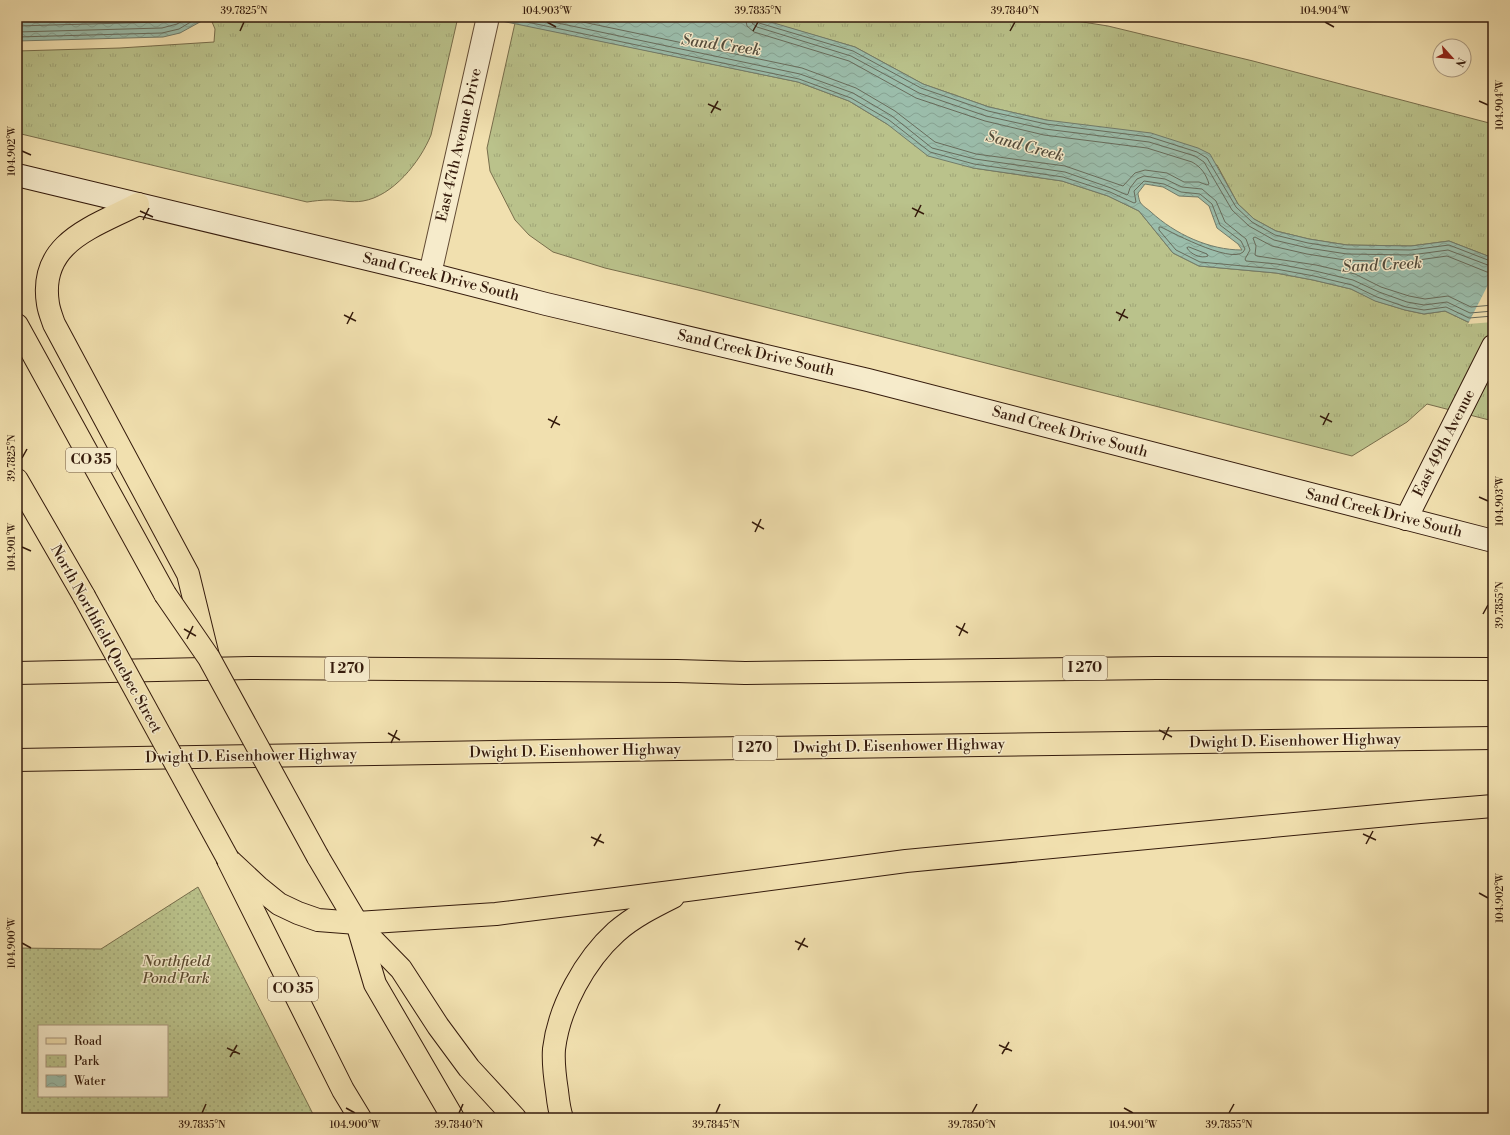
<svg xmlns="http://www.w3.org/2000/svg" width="1510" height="1135" viewBox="0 0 1510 1135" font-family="'Libre Bodoni',serif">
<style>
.grass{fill:url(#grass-tufts);stroke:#786e4c}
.park{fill:url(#park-dots);stroke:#786e4c;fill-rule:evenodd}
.water{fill:url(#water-waves);stroke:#727c6b;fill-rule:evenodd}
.pier{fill:#f1e0af}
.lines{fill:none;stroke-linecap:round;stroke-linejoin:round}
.shore{stroke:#686c5c;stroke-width:1}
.street-casing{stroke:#644c35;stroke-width:24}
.secondary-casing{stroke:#351b0c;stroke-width:24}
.primary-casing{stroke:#351b0c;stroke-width:24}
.highway-casing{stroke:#351b0c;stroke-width:24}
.street{stroke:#f6ebcb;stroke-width:22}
.secondary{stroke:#f6ebcb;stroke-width:22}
.primary{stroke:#f1e0af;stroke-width:22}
.highway{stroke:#f1e0af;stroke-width:22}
.primary-bridge-casing{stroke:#351b0c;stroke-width:24;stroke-linecap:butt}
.primary-bridge{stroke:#f1e0af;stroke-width:22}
.ticks{fill:none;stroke:#351b0c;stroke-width:1.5}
.labels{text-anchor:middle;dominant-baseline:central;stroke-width:3;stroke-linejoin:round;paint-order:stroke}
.shield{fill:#f6ebcb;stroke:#6f5945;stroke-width:1}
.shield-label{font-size:14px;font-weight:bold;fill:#351b0c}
.street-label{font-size:15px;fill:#351b0c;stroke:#f6ebcb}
.park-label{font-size:15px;font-style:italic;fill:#5d4d32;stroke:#f6ebcb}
.water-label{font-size:16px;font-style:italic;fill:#544c3c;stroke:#f6ebcb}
.neatline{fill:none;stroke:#351b0c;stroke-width:1.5}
.ticks-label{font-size:10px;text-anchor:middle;fill:#351b0c}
</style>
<defs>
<pattern id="grass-tufts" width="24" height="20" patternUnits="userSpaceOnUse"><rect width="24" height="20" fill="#bac28b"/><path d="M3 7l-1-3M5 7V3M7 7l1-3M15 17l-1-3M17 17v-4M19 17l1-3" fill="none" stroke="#a0a677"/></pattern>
<pattern id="park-dots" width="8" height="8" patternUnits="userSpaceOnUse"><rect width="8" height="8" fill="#bac28b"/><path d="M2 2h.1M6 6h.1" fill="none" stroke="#a0a677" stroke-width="1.8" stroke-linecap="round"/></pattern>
<pattern id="water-waves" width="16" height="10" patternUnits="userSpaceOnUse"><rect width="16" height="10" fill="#9bbdab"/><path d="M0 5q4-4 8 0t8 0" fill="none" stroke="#86a292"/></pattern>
</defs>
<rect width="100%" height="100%" fill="#f1e0af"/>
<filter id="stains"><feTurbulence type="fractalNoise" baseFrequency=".005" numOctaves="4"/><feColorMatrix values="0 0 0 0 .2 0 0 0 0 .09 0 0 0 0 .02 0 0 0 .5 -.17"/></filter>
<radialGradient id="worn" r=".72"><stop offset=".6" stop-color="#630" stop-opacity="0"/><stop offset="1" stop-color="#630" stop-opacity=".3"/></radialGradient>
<!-- grass -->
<g class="grass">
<path d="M210,17h248l-27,118c-11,27 -38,61 -68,66 -11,2 -24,-1 -34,-1 -8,0 -15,1 -22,2l-290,-69v-82l103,-3 94,-6 1,-13z"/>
<path d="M751,17h300l57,9 145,35 240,63v134l-44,-17 -38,5 -64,-1 -38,-6 -33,-8 -22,-12 -16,-15 -21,-39 -171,-45 -57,-13 -66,-23 -68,-37z"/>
<path d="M515,23l283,59 51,19 38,23 86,44 89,13 46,15 31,15 34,42 26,13 77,7 37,7 38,9 25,12 29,9 19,4 21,-3 23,11 25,-2v101l-66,-17 -20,18 -55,34 -654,-166 -93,-22 -52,-16 -24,-17 -14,-15 -25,-49 -3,-23z"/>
</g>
<!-- park -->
<path class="park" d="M198,887l117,231h-298v-170l84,1zM39,1026h128v70h-128z"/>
<!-- water -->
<g class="water">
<path d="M17,17h192l-29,16 -17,4 -146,4z"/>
<path d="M482,17l275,1 98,29 68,37 66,23 57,13 105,13 47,15 12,6 28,50 16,15 22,12 33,8 38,6 64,1 38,-5 44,17v62l-25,2 -23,-11 -21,3 -19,-4 -30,-9 -24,-12 -38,-9 -37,-7 -77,-7 -26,-13 -34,-42 -31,-15 -46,-15 -89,-13 -45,-12 -41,-32 -38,-23 -51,-19zM1145,184l18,3 16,9 19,1 11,9 8,22 21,16 4,6c-33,0 -67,-16 -91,-38 -3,-3 -9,-6 -11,-10 -1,-3 -2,-7 -2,-9z"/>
</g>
<!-- pier -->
<path class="pier" d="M1493,275v47l-25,2z"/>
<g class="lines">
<!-- shore -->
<g class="shore">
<path d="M503,17l296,62 52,19 38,22 41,32 44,12 89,13 47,15 24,11 2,-1 -2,-11 10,-10 20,3 17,8 19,2 12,10 8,21 21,16 4,8c-6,19 -72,-16 -84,-22h-2v3l17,20 24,12 76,7 38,7 38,9 25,12 29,10 18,3 22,-3 23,11 24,-2"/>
<path d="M529,17l271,57 53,19 39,23 40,32 43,11 90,13 46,16 16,7 1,-1 2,-6 7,-9 7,-3 21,3 17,8 20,2 14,12 9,21 21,17 4,11 -5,9 1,2 31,3 38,7 38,9 26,12 28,10 17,3 23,-3 23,11 23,-2"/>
<path d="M559,17l243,51 54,20 39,23 40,31 41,12 89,12 58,20 12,-13 10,-3 22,3 17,9h15l8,3 2,-1c-3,-10 -8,-17 -17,-22l-45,-14 -103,-13 -59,-14 -69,-23 -67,-37 -95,-29 -7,-6 -2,-9"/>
<path d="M751,17l1,6 5,4 94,29 68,37 67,23 59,13 104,13 46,14 9,6 28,48 17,16 25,14 34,8 39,6 64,1 37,-5 45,17"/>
<path d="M756,17l1,4 2,2 94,28 68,37 67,23 58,13 104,13 47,15 10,6 29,49 16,15 23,13 33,8 39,6 64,1 38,-5 44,17"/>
<path d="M17,26l144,-4 16,-5"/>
<path d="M17,32l145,-4 15,-4 12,-7"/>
<path d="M17,37l145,-4 17,-4 20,-12"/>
<path d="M1189,247l18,7 1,2c-7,3 -18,-2 -21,-8z"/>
<path d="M1493,273l-6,-1 -40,-16 -36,5h-37l-29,-1 -38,-6 -35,-8 -17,-9 -2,1 3,8 -1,9 2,1 59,9 39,9 26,13 28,9 16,3 23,-3 23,11 22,-2"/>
</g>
<defs>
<path id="street" d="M430,274l58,-257"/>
<g id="secondary">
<path d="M17,175l413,99 116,30 322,76 625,161"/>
<path d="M1406,519l87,-173"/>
</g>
<g id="primary">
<path d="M138,204c-44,23 -100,38 -90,100 1,7 4,14 6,20l134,250 20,82"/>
<path d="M17,325l148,269"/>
<path d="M17,480l67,116"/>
<path d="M318,857l39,66 18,61 78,134"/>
<path d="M228,860l115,230 17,28"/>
<path d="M359,926l42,43 37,57 31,42 46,50"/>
</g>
<g id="highway">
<path d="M17,673l233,-5 427,3 68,2 411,-5 337,1"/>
<path d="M17,760l662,-11 814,-11"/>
<path d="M228,859l30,28 21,17 19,9 20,7 39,3 139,-9 191,-24 219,-29 514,-49 73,-6"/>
<path d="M562,1118c-3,-8 -4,-18 -5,-27 -2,-13 -4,-29 -3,-42 5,-42 31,-89 62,-117 17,-15 37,-25 57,-35"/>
</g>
</defs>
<!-- street casing -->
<use href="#street" class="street-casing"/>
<!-- secondary casing -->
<use href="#secondary" class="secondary-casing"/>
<!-- primary casing -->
<use href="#primary" class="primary-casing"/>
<!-- highway casing -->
<use href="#highway" class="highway-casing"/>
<!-- street -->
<use href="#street" class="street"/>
<!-- secondary -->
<use href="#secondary" class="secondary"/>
<!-- primary -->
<use href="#primary" class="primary"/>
<!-- highway -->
<use href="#highway" class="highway"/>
<defs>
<g id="primary-bridge">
<path d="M165,594l44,64 109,199"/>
<path d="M84,596l144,263"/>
</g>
</defs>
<!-- primary-bridge casing -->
<use href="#primary-bridge" class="primary-bridge-casing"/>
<!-- primary-bridge -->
<use href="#primary-bridge" class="primary-bridge"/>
</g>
<!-- ticks -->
<path class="ticks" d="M547,22l9,5M1325,22l9,5M240,31l4,-9M753,31l5,-9M1010,31l5,-9M1479,101l9,4M708,104l13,6M711,113l7,-12M22,151l9,4M912,208l12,6M140,211l13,6M915,217l6,-12M143,220l6,-12M1116,312l12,6M344,315l12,6M1119,321l6,-12M347,324l6,-12M1320,416l12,6M548,419l12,6M1323,425l6,-12M551,428l6,-12M22,458l5,-9M1479,497l9,4M752,522l12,7M755,532l6,-13M22,547l9,4M1483,614l5,-9M956,626l12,7M184,629l12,7M959,636l6,-13M187,639l6,-13M1159,730l13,7M388,733l12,7M1163,740l6,-13M391,743l6,-13M1363,834l13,6M591,837l13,6M1366,844l7,-13M594,846l7,-12M1479,893l9,5M795,941l13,6M22,943l9,5M798,950l7,-12M999,1045l13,6M227,1048l13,6M1002,1054l7,-12M230,1057l7,-12M346,1108l9,5M1124,1108l9,5M202,1113l4,-9M459,1113l4,-9M716,1113l4,-9M972,1113l5,-9M1229,1113l5,-9"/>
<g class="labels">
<!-- shield labels -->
<g class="shield">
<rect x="66" y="448" width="50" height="24" rx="3"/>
<rect x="1063" y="656" width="44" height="24" rx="3"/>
<rect x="325" y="657" width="44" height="24" rx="3"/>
<rect x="733" y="736" width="44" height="24" rx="3"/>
<rect x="268" y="977" width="50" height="24" rx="3"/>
</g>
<g class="shield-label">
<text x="91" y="460">CO 35</text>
<text x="1085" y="668">I 270</text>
<text x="347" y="669">I 270</text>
<text x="755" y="748">I 270</text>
<text x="293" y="989">CO 35</text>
</g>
<!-- street labels -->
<g class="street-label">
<text transform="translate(459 145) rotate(-77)">East 47th Avenue Drive</text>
<text transform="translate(441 277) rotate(14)">Sand Creek Drive South</text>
<text transform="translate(756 353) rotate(13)">Sand Creek Drive South</text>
<text transform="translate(1070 432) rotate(15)">Sand Creek Drive South</text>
<text transform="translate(1444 443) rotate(-63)">East 49th Avenue</text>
<text transform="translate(1384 513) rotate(14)">Sand Creek Drive South</text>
<text transform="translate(106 639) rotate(61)">North Northfield Quebec Street</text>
<text transform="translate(1295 741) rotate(-1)">Dwight D. Eisenhower Highway</text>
<text transform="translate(899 746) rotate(-1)">Dwight D. Eisenhower Highway</text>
<text transform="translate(575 751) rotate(-1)">Dwight D. Eisenhower Highway</text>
<text transform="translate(251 756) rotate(-1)">Dwight D. Eisenhower Highway</text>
</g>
<!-- park labels -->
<g class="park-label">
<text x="176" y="961">Northfield<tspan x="176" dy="17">Pond Park</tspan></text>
</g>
<!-- water labels -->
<g class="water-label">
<text transform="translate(721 45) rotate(8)">Sand Creek</text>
<text transform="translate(1025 146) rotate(15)">Sand Creek</text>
<text transform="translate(1382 265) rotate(-3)">Sand Creek</text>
</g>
</g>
<!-- margin -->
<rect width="1510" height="1135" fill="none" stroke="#f1e0af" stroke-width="44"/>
<!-- legend -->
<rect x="38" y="1025" width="130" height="72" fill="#f6ebcb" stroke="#a9987f"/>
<rect x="46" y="1038" width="20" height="6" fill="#f1e0af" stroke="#a9987f"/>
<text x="74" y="1045" font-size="12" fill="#351b0c">Road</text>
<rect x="46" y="1055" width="20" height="12" fill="url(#park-dots)" stroke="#a9987f"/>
<text x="74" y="1065" font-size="12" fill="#351b0c">Park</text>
<rect x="46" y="1075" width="20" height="12" fill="url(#water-waves)" stroke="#a9987f"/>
<text x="74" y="1085" font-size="12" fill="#351b0c">Water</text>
<!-- north arrow -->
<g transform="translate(1452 58) rotate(117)"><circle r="19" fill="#f6ebcb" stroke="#a9987f"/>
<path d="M0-3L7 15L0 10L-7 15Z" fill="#8f2418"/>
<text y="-6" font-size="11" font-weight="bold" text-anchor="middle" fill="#351b0c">N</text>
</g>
<rect x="22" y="22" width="1466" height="1091" class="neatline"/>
<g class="ticks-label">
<text x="244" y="14">39.7825°N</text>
<text x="547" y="14">104.903°W</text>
<text x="758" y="14">39.7835°N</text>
<text x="1015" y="14">39.7840°N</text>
<text x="1325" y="14">104.904°W</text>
<text transform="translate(1499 105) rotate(-90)" y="4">104.904°W</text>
<text transform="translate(11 151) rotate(-90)" y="4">104.902°W</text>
<text transform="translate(11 458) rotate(-90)" y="4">39.7825°N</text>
<text transform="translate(1499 501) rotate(-90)" y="4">104.903°W</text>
<text transform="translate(11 547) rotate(-90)" y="4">104.901°W</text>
<text transform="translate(1499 605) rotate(-90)" y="4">39.7855°N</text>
<text transform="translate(1499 898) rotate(-90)" y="4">104.902°W</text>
<text transform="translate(11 943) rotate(-90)" y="4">104.900°W</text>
<text x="202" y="1128">39.7835°N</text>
<text x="355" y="1128">104.900°W</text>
<text x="459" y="1128">39.7840°N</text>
<text x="716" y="1128">39.7845°N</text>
<text x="972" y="1128">39.7850°N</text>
<text x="1133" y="1128">104.901°W</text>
<text x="1229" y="1128">39.7855°N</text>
</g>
<rect width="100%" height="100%" filter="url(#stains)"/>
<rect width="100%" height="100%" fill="url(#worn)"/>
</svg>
